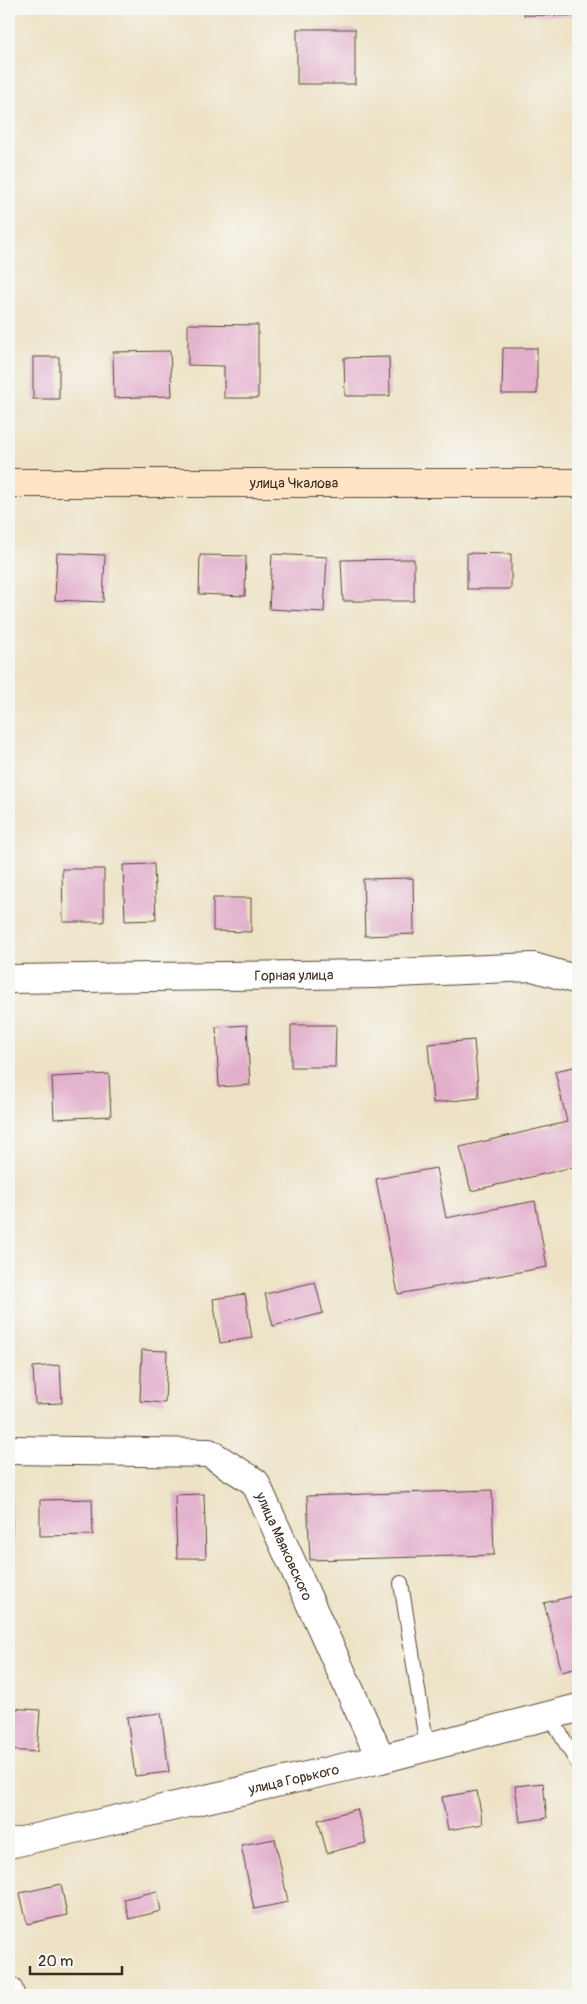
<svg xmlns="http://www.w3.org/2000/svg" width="587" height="2004" viewBox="0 0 587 2004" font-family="Pangolin,sans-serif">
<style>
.building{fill:#e3b0cc}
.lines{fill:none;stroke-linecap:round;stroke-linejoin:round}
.service-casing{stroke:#564637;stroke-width:16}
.minor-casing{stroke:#564637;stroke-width:30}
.secondary-casing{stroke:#564637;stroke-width:30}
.service{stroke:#fff;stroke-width:14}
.minor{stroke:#fff;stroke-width:28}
.secondary{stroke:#ffe4c6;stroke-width:28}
.labels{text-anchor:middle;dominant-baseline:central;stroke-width:4;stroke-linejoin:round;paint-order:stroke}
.street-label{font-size:14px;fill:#3b2a1e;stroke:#f6f6f2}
</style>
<rect width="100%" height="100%" fill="#f6f6f2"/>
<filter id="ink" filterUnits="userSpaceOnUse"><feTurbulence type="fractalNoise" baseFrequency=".02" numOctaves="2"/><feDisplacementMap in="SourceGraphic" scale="10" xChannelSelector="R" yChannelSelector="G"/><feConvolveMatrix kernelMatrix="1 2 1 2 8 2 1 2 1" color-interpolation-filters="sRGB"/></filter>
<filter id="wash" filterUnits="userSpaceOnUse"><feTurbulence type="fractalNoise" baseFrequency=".0096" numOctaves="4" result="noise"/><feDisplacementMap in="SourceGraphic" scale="20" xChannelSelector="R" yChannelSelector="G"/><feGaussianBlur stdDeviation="1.12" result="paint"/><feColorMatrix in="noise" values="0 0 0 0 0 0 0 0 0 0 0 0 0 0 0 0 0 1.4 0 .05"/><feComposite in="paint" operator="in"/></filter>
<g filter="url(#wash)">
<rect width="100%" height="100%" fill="#ede2c5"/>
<g id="blocks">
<!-- building -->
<g class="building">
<path d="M524,9h54v7l-54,-1z"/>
<rect x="297" y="29" width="58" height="55"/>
<path d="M188,324l70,1v73h-34v-32l-36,-1z"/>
<path d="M503,348h34v46h-35z"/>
<path d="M170,351l2,45 -58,2 -1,-46z"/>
<rect x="33" y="357" width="26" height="42"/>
<path d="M389,357l1,39h-45l-1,-38z"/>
<path d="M57,553l48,2 -2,47 -48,-2z"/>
<path d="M467,553l44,1v35h-44z"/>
<path d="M272,554l55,3 -3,55 -55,-3z"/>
<path d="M200,555l46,1 -1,40 -46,-2z"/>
<path d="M414,559v42h-71l-2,-41z"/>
<path d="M577,731h1v117h-3z"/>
<path d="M154,864l2,56 -31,1 -2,-56z"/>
<path d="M62,869h42v53h-41z"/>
<path d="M413,878l1,56 -49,2 -2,-57z"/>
<path d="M213,898h38v34l-38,-1z"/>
<path d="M247,1025l3,60 -31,2 -3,-60z"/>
<path d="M291,1025h45l-1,42h-44z"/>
<path d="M474,1040l5,58 -46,5 -5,-59z"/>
<path d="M578,1066v100l-107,25 -11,-44 107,-25 -12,-51z"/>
<path d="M109,1074l2,42 -57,3 -2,-42z"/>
<path d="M436,1168l10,50 89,-17 12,66 -149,27 -22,-115z"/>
<path d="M315,1282l8,31 -50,13 -8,-32z"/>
<path d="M245,1294l7,44 -32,5 -7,-44z"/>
<path d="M573,1295h5v54h-1z"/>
<path d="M142,1350l25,1 -2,52 -25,-2z"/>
<path d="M60,1365l2,38 -27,1 -2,-37z"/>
<path d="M492,1490l2,65 -184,5 -3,-64z"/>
<path d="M204,1494l2,64h-29l-2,-63z"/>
<rect x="9" y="1498" width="3" height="37"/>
<path d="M92,1499l1,36 -53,1v-36z"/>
<path d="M578,1595v73l-16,4 -18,-69z"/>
<path d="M9,1708l31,2 -3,42 -28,-2z"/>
<path d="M161,1713l8,59 -34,4 -8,-59z"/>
<path d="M543,1783l4,35 -27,4 -5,-36z"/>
<path d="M477,1791l6,33 -35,6 -6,-33z"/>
<path d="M357,1809l9,34 -39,10 -9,-33z"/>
<path d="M275,1839l13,63 -34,7 -13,-64z"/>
<path d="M61,1884l6,31 -40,9 -7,-31z"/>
<path d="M157,1891l4,20 -32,8 -5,-20z"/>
</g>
</g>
</g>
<g filter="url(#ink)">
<use href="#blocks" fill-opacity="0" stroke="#564637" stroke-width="1"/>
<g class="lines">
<defs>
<g id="service">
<path d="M401,1583l26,164"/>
<path d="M550,1716l28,48"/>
</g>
<g id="minor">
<path id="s1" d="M9,979l364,-5 160,-7 45,13"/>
<path id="s2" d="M9,1450l200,3 46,29 126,277"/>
<path id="s3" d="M9,1844l372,-85 197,-51"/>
<path d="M9,1991l1,4"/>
</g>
<g id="secondary">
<path id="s4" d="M9,483h569"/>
</g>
</defs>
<!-- service casing -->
<use href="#service" class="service-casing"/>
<!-- minor casing -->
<use href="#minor" class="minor-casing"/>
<!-- secondary casing -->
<use href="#secondary" class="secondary-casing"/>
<!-- service -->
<use href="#service" class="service"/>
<!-- minor -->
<use href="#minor" class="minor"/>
<!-- secondary -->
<use href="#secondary" class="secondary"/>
</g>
</g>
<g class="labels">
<!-- street labels -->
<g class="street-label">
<text stroke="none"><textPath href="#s4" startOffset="285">улица Чкалова</textPath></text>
<text stroke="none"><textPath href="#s1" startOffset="285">Горная улица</textPath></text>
<text stroke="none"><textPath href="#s2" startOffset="325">улица Маяковского</textPath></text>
<text stroke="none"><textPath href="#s3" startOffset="292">улица Горького</textPath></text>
</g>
</g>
<!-- margin -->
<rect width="587" height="2004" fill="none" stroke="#f6f6f2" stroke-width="30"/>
<!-- scale -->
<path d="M30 1966v8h92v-8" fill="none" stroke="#3b2a1e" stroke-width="2.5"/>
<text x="38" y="1966" font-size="15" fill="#3b2a1e" stroke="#f6f6f2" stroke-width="4" paint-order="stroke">20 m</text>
</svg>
